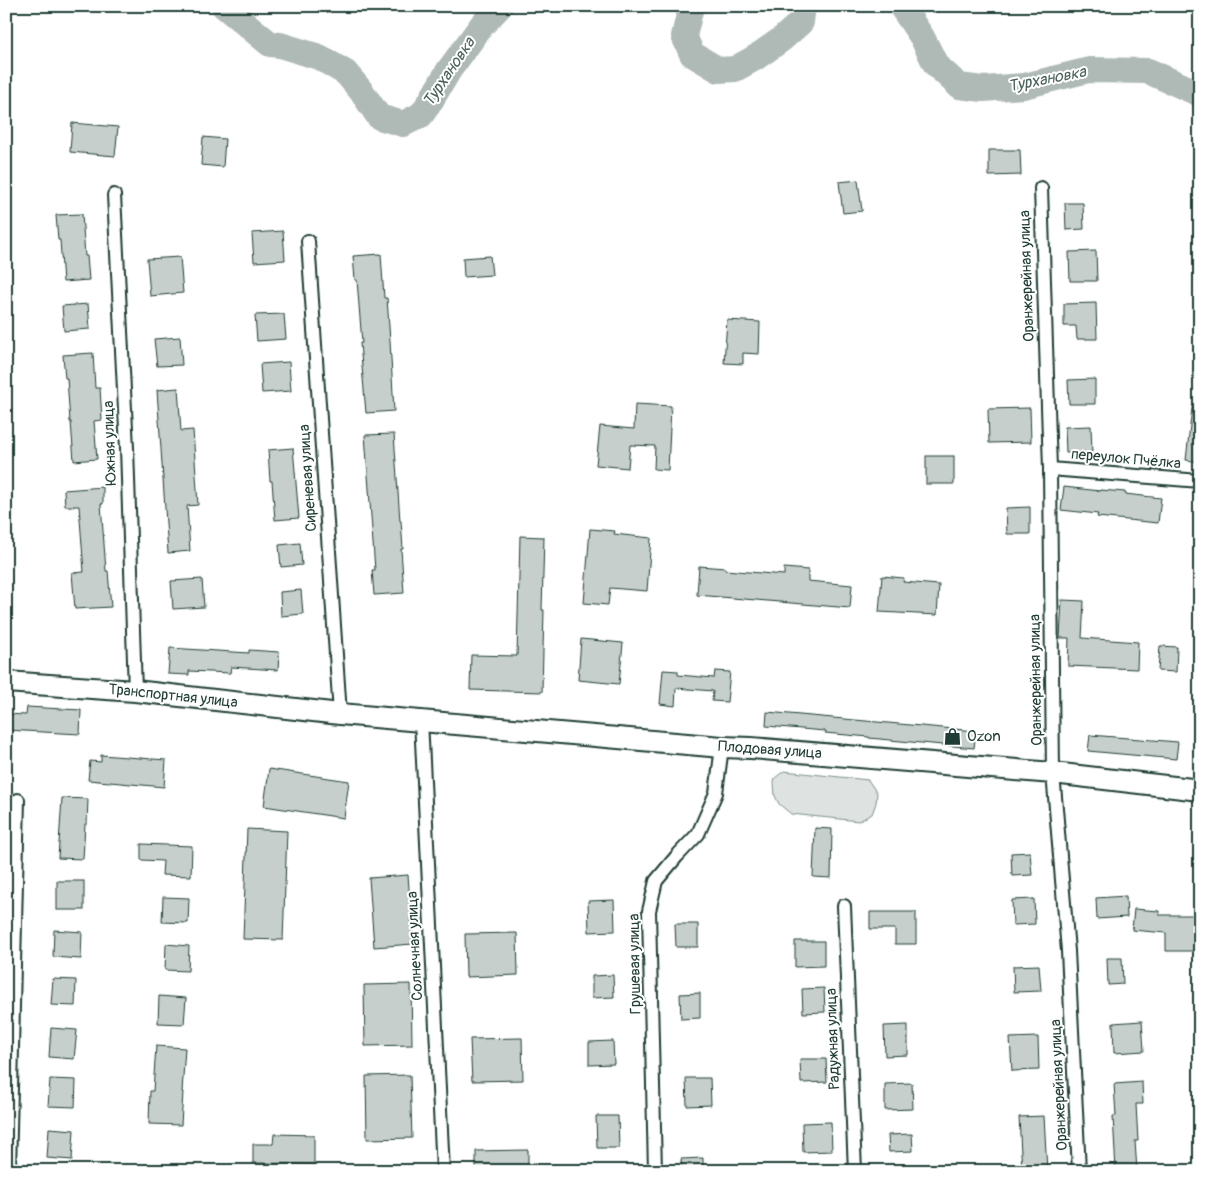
<svg xmlns="http://www.w3.org/2000/svg" width="1206" height="1177" viewBox="0 0 1206 1177" font-family="Pangolin,sans-serif">
<style>
.green{fill:#dee3e2;stroke:#7e908b}
.lines{fill:none;stroke-linecap:round;stroke-linejoin:round}
.river{stroke:#afbab7;stroke-width:26}
.building{fill:#c7cfcc;stroke:#1f3d34}
.street-casing{stroke:#1f3d34;stroke-width:16}
.primary-casing{stroke:#1f3d34;stroke-width:24}
.street{stroke:#fff;stroke-width:12}
.primary{stroke:#fff;stroke-width:20}
.labels{text-anchor:middle;dominant-baseline:central;stroke-width:4;stroke-linejoin:round;paint-order:stroke}
.street-label{font-size:15px;fill:#1f3d34;stroke:#fff}
.poi-label{font-size:15px;fill:#1f3d34;stroke:#fff;text-anchor:start}
.water-label{font-size:16px;font-style:italic;fill:#4a625b;stroke:#fff}
</style>
<rect width="100%" height="100%" fill="#fff"/>
<filter id="ink" filterUnits="userSpaceOnUse"><feTurbulence type="fractalNoise" baseFrequency=".02" numOctaves="2"/><feDisplacementMap in="SourceGraphic" scale="10" xChannelSelector="R" yChannelSelector="G"/><feConvolveMatrix kernelMatrix="1 2 1 2 8 2 1 2 1" color-interpolation-filters="sRGB"/></filter>
<g filter="url(#ink)">
<!-- green -->
<path class="green" d="M784,771l84,9 9,13 -1,10 -4,11 -13,7 -68,-7 -12,-10 -4,-8 -1,-13 1,-5z"/>
<g class="lines">
<!-- river -->
<g class="river">
<path d="M224,6l46,38 10,1 39,12 27,16 16,19 17,25 24,7 18,-9 9,-13 19,-32 33,-45 18,-19"/>
<path d="M687,6l3,5 -6,25 8,18 27,16 16,-1 20,-11 27,-19 19,-17 2,-16"/>
<path d="M901,6l21,31 14,28 23,21 24,3 41,-3 65,-16 59,1 52,23"/>
</g>
</g>
<!-- building -->
<g class="building">
<path d="M72,123l46,4 -3,29 -45,-4z"/>
<path d="M203,137l22,2 -2,28 -22,-2z"/>
<path d="M989,150h31l1,25 -32,1z"/>
<path d="M858,180l4,31 -19,2 -4,-31z"/>
<path d="M1065,203h18l1,26 -18,1z"/>
<path d="M82,214l3,42h2l2,24 -26,2 -3,-42h-2l-2,-25z"/>
<path d="M283,231l2,29 -31,2 -2,-29z"/>
<path d="M1096,251l1,30h-27l-1,-29z"/>
<path d="M381,254l3,44h3l3,43 4,70 -28,2 -6,-70h2l-5,-63h-2l-2,-24z"/>
<path d="M490,256l2,19 -28,2 -1,-19z"/>
<path d="M180,257l3,36 -33,3 -3,-37z"/>
<path d="M1096,303l1,36h-20l-1,-13h-12v-22z"/>
<path d="M88,304l2,25 -26,2 -2,-25z"/>
<path d="M284,314l2,25 -29,2 -2,-26z"/>
<path d="M727,320l33,2 -1,32 -16,-1v11l-19,-1z"/>
<path d="M180,337l2,28 -25,1 -3,-27z"/>
<path d="M93,353l2,35h5l2,32 -8,1 3,38 -23,2 -3,-39h-1l-3,-44h-2l-2,-23z"/>
<path d="M289,362l2,29 -29,2 -2,-29z"/>
<path d="M1095,379v25h-26l-1,-24z"/>
<path d="M178,388l3,43 12,-1 5,75 -11,1 3,45 -22,2 -11,-163z"/>
<path d="M635,404l36,2 -3,64 -14,-1 1,-23 -25,-1 -2,23 -32,-3 4,-39 34,3z"/>
<path d="M1030,408l1,34 -42,1 -1,-34z"/>
<path d="M1192,408l8,1v53l-14,-2z"/>
<path d="M1091,426l1,26 -26,1 -1,-26z"/>
<path d="M394,434l6,87h1l2,28h-2l3,44 -30,2 -2,-25h3l-10,-135z"/>
<path d="M293,448l6,70 -24,2 -3,-39h-2l-2,-31z"/>
<rect x="926" y="456" width="28" height="28"/>
<path d="M103,487v17h-2l5,67h2l3,36 -36,2 -3,-36 12,-1 -5,-66h-14l-1,-16z"/>
<path d="M1064,487l36,4v-1l25,2v2l36,4 -3,25 -61,-6 1,-3 -37,-4z"/>
<path d="M1030,507v27h-23l-1,-26z"/>
<path d="M590,529l25,2 -1,3 37,4 -4,53 -37,-3 -2,17 -24,-2z"/>
<path d="M520,536l24,1 -2,73h2l-2,82 -72,-2 1,-35 46,1z"/>
<path d="M300,543l2,22 -21,2 -2,-22z"/>
<path d="M699,566l26,2v2l59,5v-7l24,2v11l44,4 -2,23 -153,-13z"/>
<path d="M882,576l22,2 -1,4 36,3 -2,30 -58,-3z"/>
<path d="M202,579l2,28 -31,2 -2,-28z"/>
<path d="M301,590l2,24 -22,2 -1,-24z"/>
<path d="M1062,600l22,1 -2,37 56,4 -1,27 -69,-3 1,-28h-9z"/>
<path d="M581,639l42,4 -4,41 -41,-4z"/>
<path d="M1160,646l17,1 -1,25 -18,-1z"/>
<path d="M170,648l79,5v-3l30,2 -1,18 -47,-3 -1,6 -41,-2v4l-21,-1z"/>
<path d="M663,670l15,1v4l36,3 1,-7 15,1 -3,30 -15,-1 1,-10 -37,-3 -1,18 -15,-2z"/>
<path d="M27,707l54,3 -1,24 -74,-4v-16l20,1z"/>
<path d="M767,712l209,19 -2,17 -105,-10v-1l-44,-4v-2l-59,-5z"/>
<path d="M1090,735l88,7 -2,17 -88,-8z"/>
<path d="M101,755l65,5 -2,27 -76,-7 2,-19 11,1z"/>
<path d="M269,769l80,12 -5,37 -80,-12z"/>
<path d="M62,798l26,1 -1,25h-2l-2,35 -25,-1z"/>
<path d="M815,828l17,1 -1,49 -18,-1z"/>
<path d="M247,829l40,2 -4,109 -40,-1z"/>
<path d="M141,844l51,2 -1,30 -29,-1 1,-14 -22,-1z"/>
<path d="M1030,852l2,23 -20,1 -1,-23z"/>
<path d="M408,875l5,69 -39,3 -5,-69z"/>
<rect x="57" y="881" width="27" height="29"/>
<path d="M1126,896l1,21 -30,2 -1,-21z"/>
<path d="M163,897l26,1 -1,25 -26,-1z"/>
<path d="M1034,899l1,25 -22,1 -1,-25z"/>
<path d="M614,900l1,31 -26,1 -1,-31z"/>
<path d="M1134,909l25,2v4h36v36h-29v-18l-34,-3z"/>
<path d="M870,912h46v32h-21v-15h-25z"/>
<path d="M675,924h23v23h-22z"/>
<path d="M54,930l28,2 -1,27 -28,-2z"/>
<path d="M517,933l1,42 -52,2 -1,-43z"/>
<path d="M795,941h29v25l-29,1z"/>
<path d="M166,944l23,2 -1,25 -23,-1z"/>
<path d="M1107,958h15l1,26 -15,1z"/>
<path d="M1039,965l2,26 -27,1 -1,-26z"/>
<path d="M613,975l1,22 -22,1v-22z"/>
<path d="M53,979l23,1 -1,26 -24,-1z"/>
<path d="M411,984l1,61 -47,1 -1,-61z"/>
<path d="M824,988l1,24 -22,1 -1,-24z"/>
<path d="M700,993v25l-19,1 -1,-25z"/>
<path d="M159,996l27,2 -2,26 -26,-1z"/>
<path d="M1142,1021l2,30 -30,2 -1,-30z"/>
<path d="M908,1025v30l-23,1 -1,-30z"/>
<path d="M51,1028l26,2 -3,29 -25,-2z"/>
<path d="M1038,1037l1,33 -27,1 -2,-33z"/>
<path d="M522,1038l1,42 -51,1 -2,-42z"/>
<path d="M613,1041l1,23 -25,1v-23z"/>
<path d="M156,1046l29,2 -3,44h1l-2,33 -32,-1 1,-33h3z"/>
<path d="M800,1059h26l1,23 -26,1z"/>
<path d="M410,1075l2,63 -45,1 -1,-63z"/>
<path d="M686,1078h24l1,27 -24,1z"/>
<path d="M50,1079l26,1 -1,27 -27,-1z"/>
<path d="M1142,1082l1,22h-7l2,37h-3l2,30h-21l-3,-55h3l-2,-32z"/>
<path d="M912,1083l1,26 -28,1v-26z"/>
<path d="M596,1116h22l1,32h-22z"/>
<path d="M1044,1116l3,55h-25l-3,-54z"/>
<path d="M831,1122l1,29 -29,1 -1,-29z"/>
<path d="M49,1128l25,2 -2,30 -25,-2z"/>
<path d="M274,1134l40,1v29l-61,-1v-19h20z"/>
<path d="M912,1134l1,17 -24,1 -1,-17z"/>
<path d="M528,1150v21h-52v-20z"/>
<path d="M703,1158v13h-21l-1,-12z"/>
</g>
<g class="lines">
<defs>
<g id="street">
<path d="M1041,188l9,281 3,304 15,178 11,220"/>
<path d="M114,195l13,253 8,243"/>
<path d="M308,241l32,473"/>
<path d="M1050,469l150,12"/>
<path d="M421,720l22,451"/>
<path d="M844,906l11,265"/>
<path d="M9,1171l9,-371"/>
<path d="M655,1171l-6,-260 7,-30 21,-25 21,-22 18,-41 6,-46"/>
</g>
<path id="primary" d="M6,682l129,9 205,23 382,33 29,1 302,25 147,17"/>
</defs>
<!-- street casing -->
<use href="#street" class="street-casing"/>
<!-- primary casing -->
<use href="#primary" class="primary-casing"/>
<!-- street -->
<use href="#street" class="street"/>
<!-- primary -->
<use href="#primary" class="primary"/>
</g>
</g>
<!-- icons -->
<defs>
<symbol id="shop-bare" viewBox="-9 -9 18 18"><path d="M-5-2.5h2.3a2.7 3.5 0 0 1 5.4 0H5L5.5 6h-11ZM-1.5-2.5h3a1.5 2.3 0 0 0-3 0Z" fill="#1f3d34" stroke="#fff" stroke-width="2.5" paint-order="stroke"/></symbol>
</defs>
<g fill-rule="evenodd">
<use href="#shop-bare" x="940" y="724" width="25" height="25"/>
</g>
<g class="labels">
<!-- street labels -->
<g class="street-label">
<text transform="translate(1027 276) rotate(-92)">Оранжерейная улица</text>
<text transform="translate(110 443) rotate(-92)">Южная улица</text>
<text transform="translate(1126 459) rotate(5)">переулок Пчёлка</text>
<text transform="translate(308 478) rotate(-94)">Сиреневая улица</text>
<text transform="translate(1036 680) rotate(-91)">Оранжерейная улица</text>
<text transform="translate(173 696) rotate(6)">Транспортная улица</text>
<text transform="translate(770 750) rotate(4)">Плодовая улица</text>
<text transform="translate(415 946) rotate(-93)">Солнечная улица</text>
<text transform="translate(635 964) rotate(-91)">Грушевая улица</text>
<text transform="translate(833 1039) rotate(-92)">Радужная улица</text>
<text transform="translate(1059 1085) rotate(-93)">Оранжерейная улица</text>
</g>
<!-- poi labels -->
<g class="poi-label">
<text x="967" y="736">Ozon</text>
</g>
<!-- water labels -->
<g class="water-label">
<text transform="translate(449 72) rotate(-56)">Турхановка</text>
<text transform="translate(1047 79) rotate(-11)">Турхановка</text>
</g>
</g>
<!-- margin -->
<rect width="1206" height="1177" fill="none" stroke="#fff" stroke-width="25"/>
<rect x="12" y="12" width="1181" height="1152" fill="none" stroke="#1f3d34" stroke-width="2" filter="url(#ink)"/>
</svg>
